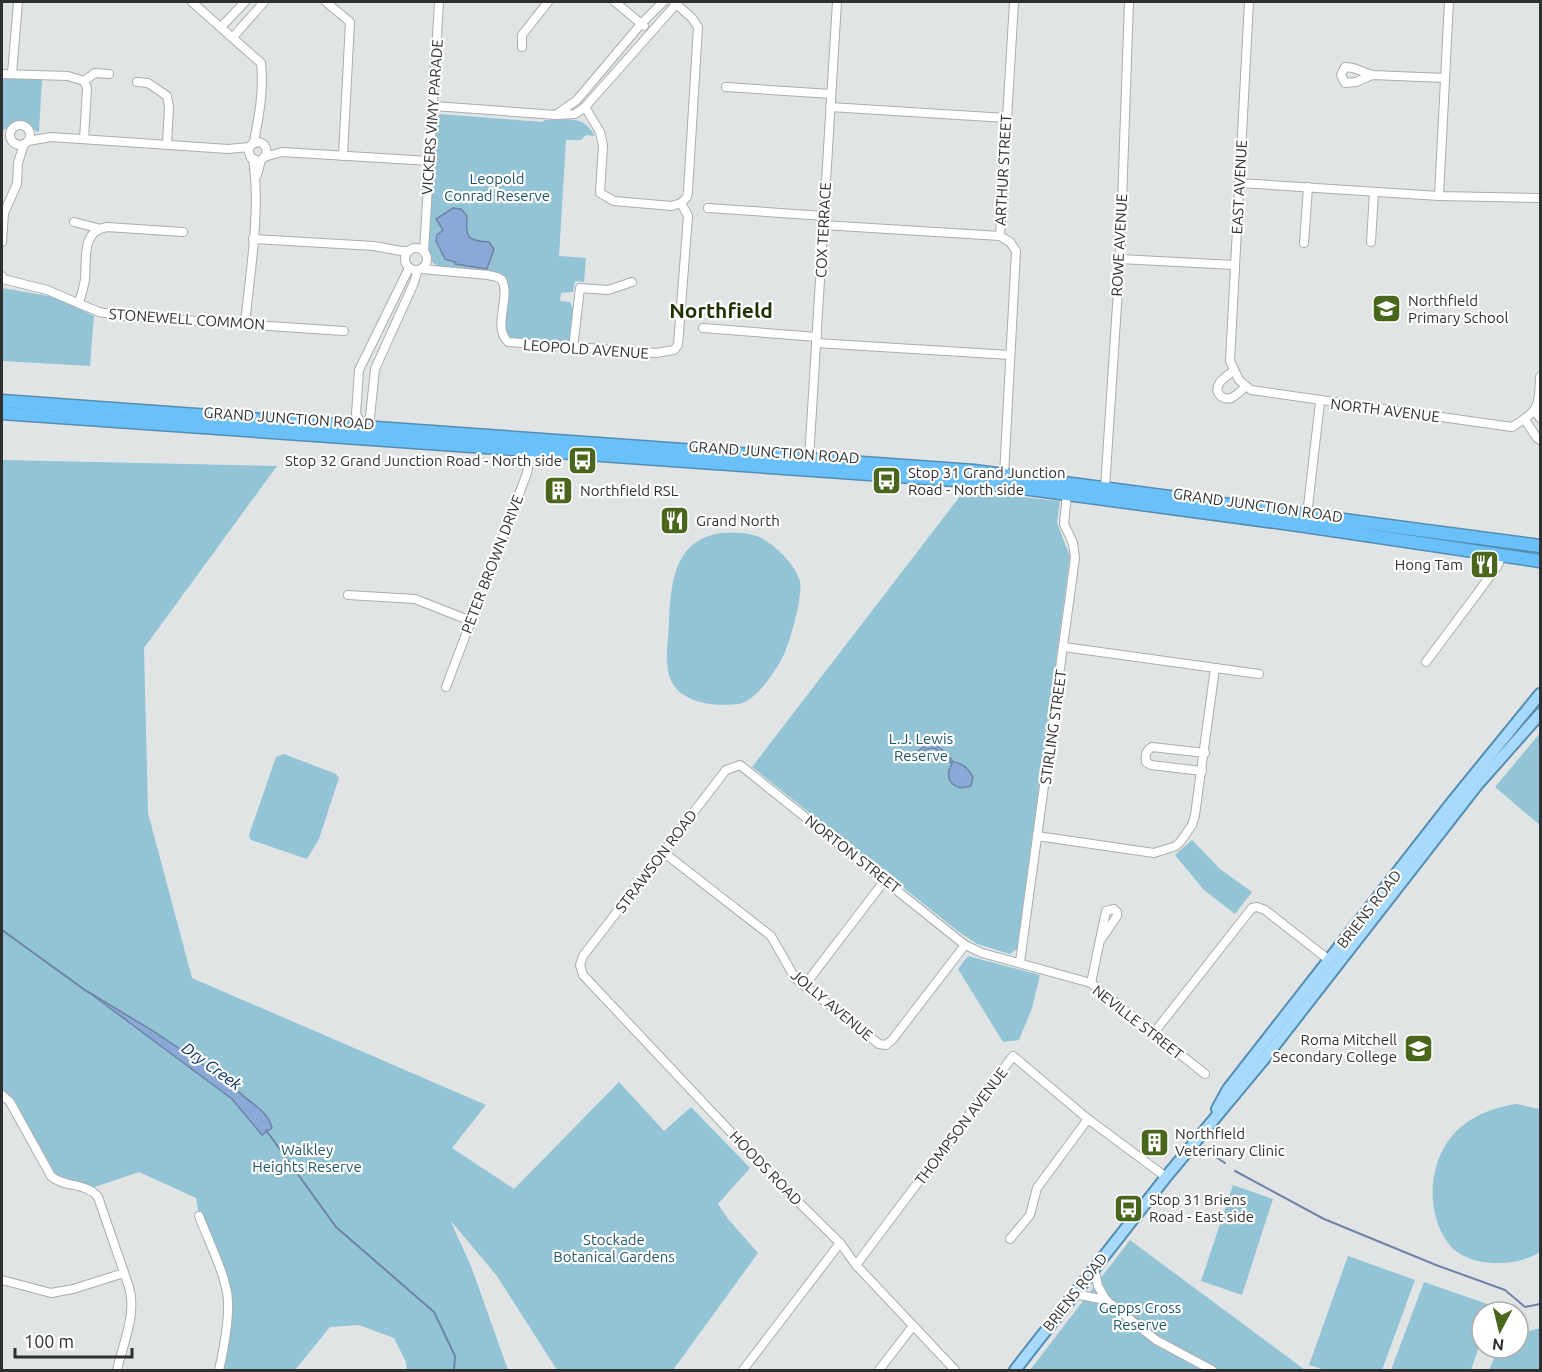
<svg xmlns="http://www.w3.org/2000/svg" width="1542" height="1372" viewBox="0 0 1542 1372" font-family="Ubuntu,sans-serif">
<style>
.green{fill:#92c4d5}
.water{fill:#8aa9d7;stroke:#6e84a5;stroke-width:1.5}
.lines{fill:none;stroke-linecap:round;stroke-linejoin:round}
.stream{stroke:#6e84a5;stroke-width:2}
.minor-casing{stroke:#a9adae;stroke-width:10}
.major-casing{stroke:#558db2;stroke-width:14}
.highway-casing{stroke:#558db2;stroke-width:15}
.minor{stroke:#fff;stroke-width:8}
.major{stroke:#a6d9fb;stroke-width:10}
.highway{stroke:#6ac0f8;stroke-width:12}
.labels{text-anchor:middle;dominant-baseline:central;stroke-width:4.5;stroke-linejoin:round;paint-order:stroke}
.street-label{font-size:15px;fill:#2e2f30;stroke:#fff}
.park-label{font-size:15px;fill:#205768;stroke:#fff}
.poi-label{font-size:15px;fill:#2e2f30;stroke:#fff;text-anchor:start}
.water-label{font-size:16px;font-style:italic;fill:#042c62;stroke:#fff}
.district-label{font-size:21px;font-weight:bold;fill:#1e3200;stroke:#fff}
</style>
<rect width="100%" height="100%" fill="#e0e4e5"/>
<!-- green -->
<g class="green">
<path d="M2,76l40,3 -3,53c-8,-2 -15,-13 -24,-9 -6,2 -6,6 -13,7z"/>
<path d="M440,114l102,8 3,-2c23,1 37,-7 50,16l-9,-1 -5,5h-15l-7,116 27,2 -2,24 -9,-1 -2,11 -12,1 -1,8 10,1c6,9 4,32 -2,41l-57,-3 -6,-10 3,-43 -2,-6 -68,-14 -9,-8 -3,-8 9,-128 1,-5z"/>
<path d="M2,288l52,9 40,19 -4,50 -88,-5z"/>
<path d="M2,460l275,6 -133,182 4,165 44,165 294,127 -34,43 62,41 105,-107 45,49 27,-24 59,61 -32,36 10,15 30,34 -85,117h-116l-60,-94 -47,-56 21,46 37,104h-101l-1,-8 -12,-24 -35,-13 -29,2 -35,43h-77l5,-16 2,-70 -26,-68 -3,-18 -57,-26 -50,17 -36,-10 -51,-84z"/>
<path d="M964,491l96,10 -3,22 13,33 -53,393 -7,5 -33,-10 -18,-12 -207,-165z"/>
<path d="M721,533c11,0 22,-1 32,2 18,4 42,29 47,46 3,14 -9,57 -15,71 -6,15 -30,51 -47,52 -25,3 -61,-1 -69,-29 -4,-16 -1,-34 0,-50 2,-41 4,-85 52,-92z"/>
<path d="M1540,733v92l-45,-38z"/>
<path d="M284,754l52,20 3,4 -20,61 -12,20 -56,-19 -2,-5 27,-78z"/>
<path d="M1192,840l28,29 32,23 -17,22 -31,-24 -29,-35z"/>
<path d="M968,956l72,19 -8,33 -13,32 -16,2 -45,-73z"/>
<path d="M1516,1104l24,5v143c-13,8 -27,11 -43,11 -17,0 -38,-5 -49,-20 -22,-30 -20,-79 4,-107 17,-20 40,-28 64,-32z"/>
<path d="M1233,1185l40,14 -31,96 -41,-14z"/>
<path d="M1130,1240l175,130h-275z"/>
<path d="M1348,1256l67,24 -33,90h-57l-16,-5z"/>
<path d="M1424,1282l69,24 -2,6h-9v26l-11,32h-80z"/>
<path d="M1540,1328v42h-51l9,-22h20v-13z"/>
</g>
<!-- water -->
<g class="water">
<path d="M453,208l8,1 6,7c-1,21 -1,25 22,26l5,7 -7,20 -32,-5v-2l-10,-3 -9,-18 1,-6 6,-5 -7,-11z"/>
<path d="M934,744l13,9 6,9c11,1 15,7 20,15l-2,9 -10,2c-12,-3 -16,-13 -9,-24l-8,-9 -10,-7 -7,1 -12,8 -1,-3 12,-9z"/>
<path d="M87,991l66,40 79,53c11,17 36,24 40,44l-10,7 -30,-36z"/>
</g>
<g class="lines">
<!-- stream -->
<g class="stream">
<path d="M2,930l87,63"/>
<path d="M266,1130l70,97 98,85 21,44 -1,14"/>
<path d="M1201,1147l24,16"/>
<path d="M1235,1171l89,48 112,46 69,25 20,17 15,-3"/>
</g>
<defs>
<g id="minor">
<path d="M192,2l69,61c3,27 -2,53 -7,79"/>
<path d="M326,2l24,20 -7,134"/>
<path d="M615,2l29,24"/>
<path d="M1249,2l-19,359 9,19 12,10 261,37c27,-16 27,-20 28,-50"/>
<path d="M221,27l24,-25"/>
<path d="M233,37l31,-35"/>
<path d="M522,47v-12l26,-33"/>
<path d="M2,74l66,2 16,5 3,7 -3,51"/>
<path d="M12,74l6,-72"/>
<path d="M1372,75l-16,7 -11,1 -4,-8 4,-8 8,1 19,7 73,3"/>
<path d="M84,81l11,-8 14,1"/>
<path d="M137,82l11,1 19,13 2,11 -2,37"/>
<path d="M726,87l105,7"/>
<path d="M434,106l122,9 19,-1 10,-7 93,-105"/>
<path d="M585,107l15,25 3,13 -3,48 14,8 58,5 9,-3"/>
<path d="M830,107l176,11"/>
<path d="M557,114l20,-14 64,-76 22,-22"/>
<circle cx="20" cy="135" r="10"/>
<path d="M28,141l23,-4 177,12 21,-2"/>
<path d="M264,157l18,-5 148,9"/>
<path d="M256,160l-5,-2 -3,-8 4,-6 7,-2c9,3 10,13 2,18l-4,15"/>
<path d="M1240,183l199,13 101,2"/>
<path d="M1439,196l10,-194"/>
<path d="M708,208l116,8"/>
<path d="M74,222l23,6"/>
<path d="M823,225l177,11"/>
<path d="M253,239l121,7 27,5h8"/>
<path d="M2,242l2,-29 13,-29 1,-21 6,-19"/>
<path d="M1371,242l3,-50"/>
<path d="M1304,243l4,-56"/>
<circle cx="416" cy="259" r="11"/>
<path d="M424,252l15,-250"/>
<path d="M1120,259l114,6"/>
<path d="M409,268l-50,102 -3,44 7,13 7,-10 5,-48 38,-84 5,-15"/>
<path d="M422,269l66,6 9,2 5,3c9,19 -10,46 6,62l148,11 18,-3 4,-5 10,-129 -7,-13 6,-6 1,-6 10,-164 -6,-9 -18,-16"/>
<path d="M2,276l1,3 44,11 52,22 24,4 221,15"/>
<path d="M79,303c2,-8 5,-16 6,-24 2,-21 -4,-48 22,-52l76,5"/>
<path d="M245,324c5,-52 16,-113 8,-165"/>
<path d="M703,328l114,9"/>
<path d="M816,343l194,12"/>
<path d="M573,348l7,-60 28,2 24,-8"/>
<path d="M1233,371c-4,4 -12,8 -14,13 -5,9 3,16 12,14 5,-2 11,-8 15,-12"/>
<path d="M1535,411l5,7"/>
<path d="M1525,420l12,18 3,2"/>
<path d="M809,459l28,-457"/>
<path d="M1004,475l12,-224 -6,-9 -10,-6 14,-234"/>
<path d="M1105,488l15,-229 9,-257"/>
<path d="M1307,515l13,-113"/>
<path d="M348,595l67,4 56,22"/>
<path d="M1064,647l195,27"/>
<path d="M1426,662l71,-95 5,-12"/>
<path d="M446,687l81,-214 5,-25"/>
<path d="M1202,771l-51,-6 -5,-3c-1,-8 0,-11 6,-15l53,6"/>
<path d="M1037,836l117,17 22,-7 5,-5 11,-16 3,-10 20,-147"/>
<path d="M663,852l108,84 24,42 84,66 7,1 6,-5 73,-95"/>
<path d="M1020,962l55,-404 -2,-15 -9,-19 3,-30"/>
<path d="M1091,983l15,-72 8,-2 3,3v4l-17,25"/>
<path d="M804,986l81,-106"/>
<path d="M1153,1034l99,-126 5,-1 8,3 64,50"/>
<path d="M2,1095l8,7 41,74c13,12 35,6 47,21l31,90c8,26 -6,57 -12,83"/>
<path d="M199,1216c9,24 28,61 29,85 1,23 -4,47 -9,69"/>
<path d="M1010,1239l20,-24 7,-27 51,-69"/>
<path d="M856,1265l157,-209 75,63 78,58"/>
<path d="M1094,1268l4,18 8,14 50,40 56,30"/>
<path d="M2,1280l49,13 22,-4 51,-16"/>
<path d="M1074,1294l32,6"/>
<path d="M743,1370l97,-127"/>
<path d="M879,1370l34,-44"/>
<path d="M955,1370l-99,-105 -16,-22 -66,-65 -191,-203 -3,-10 3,-9 143,-186 14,-5 225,180 17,8 109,30 114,91"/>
</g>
<g id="major">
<path d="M1217,1109l11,-20 224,-287 88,-108"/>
<path d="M1015,1370l151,-193 98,-118 214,-275 62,-70"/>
</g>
<g id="highway">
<path d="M2,401l972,70 566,75"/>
<path d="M2,413l968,68 335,45 235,35"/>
</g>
</defs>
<!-- minor casing -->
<use href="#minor" class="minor-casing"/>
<!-- major casing -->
<use href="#major" class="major-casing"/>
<!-- highway casing -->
<use href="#highway" class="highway-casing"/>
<!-- minor -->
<use href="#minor" class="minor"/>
<!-- major -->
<use href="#major" class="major"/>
<!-- highway -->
<use href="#highway" class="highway"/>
</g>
<!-- icons -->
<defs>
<symbol id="school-square" viewBox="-11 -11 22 22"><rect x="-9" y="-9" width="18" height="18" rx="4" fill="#49671c" stroke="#fff"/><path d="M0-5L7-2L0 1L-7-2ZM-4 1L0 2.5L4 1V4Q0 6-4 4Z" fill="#fff"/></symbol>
<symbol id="bus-square" viewBox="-11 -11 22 22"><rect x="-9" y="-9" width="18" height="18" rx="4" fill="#49671c" stroke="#fff"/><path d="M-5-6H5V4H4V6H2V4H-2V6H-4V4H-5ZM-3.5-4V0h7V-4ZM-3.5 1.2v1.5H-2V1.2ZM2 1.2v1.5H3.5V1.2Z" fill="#fff"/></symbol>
<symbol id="building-square" viewBox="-11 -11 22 22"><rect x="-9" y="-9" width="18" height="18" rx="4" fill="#49671c" stroke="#fff"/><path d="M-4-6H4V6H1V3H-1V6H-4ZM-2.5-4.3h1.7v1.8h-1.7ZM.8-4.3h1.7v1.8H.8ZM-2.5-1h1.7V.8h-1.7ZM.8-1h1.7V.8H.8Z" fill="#fff"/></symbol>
<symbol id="restaurant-square" viewBox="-11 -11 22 22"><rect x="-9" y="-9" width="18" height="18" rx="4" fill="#49671c" stroke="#fff"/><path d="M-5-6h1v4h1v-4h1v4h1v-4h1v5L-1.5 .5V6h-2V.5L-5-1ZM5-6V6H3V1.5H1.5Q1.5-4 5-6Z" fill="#fff"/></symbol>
</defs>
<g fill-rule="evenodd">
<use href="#school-square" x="1370" y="292" width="33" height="33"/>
<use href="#bus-square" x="566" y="444" width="33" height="33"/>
<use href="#bus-square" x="870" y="464" width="33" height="33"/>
<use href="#building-square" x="542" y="474" width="33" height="33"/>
<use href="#restaurant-square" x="658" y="504" width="33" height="33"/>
<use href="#restaurant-square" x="1468" y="548" width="33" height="33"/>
<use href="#school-square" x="1402" y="1032" width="33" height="33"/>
<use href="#building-square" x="1138" y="1126" width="33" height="33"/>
<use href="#bus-square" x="1112" y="1192" width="33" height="33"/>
</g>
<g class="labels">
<!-- street labels -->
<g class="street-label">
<text transform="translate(432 117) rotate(-86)">VICKERS VIMY PARADE</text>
<text transform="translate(1003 170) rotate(-87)">ARTHUR STREET</text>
<text transform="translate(1239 187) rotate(-87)">EAST AVENUE</text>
<text transform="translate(823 230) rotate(-87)">COX TERRACE</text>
<text transform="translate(1119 245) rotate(-87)">ROWE AVENUE</text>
<text transform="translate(187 319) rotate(4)">STONEWELL COMMON</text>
<text transform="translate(586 349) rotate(4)">LEOPOLD AVENUE</text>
<text transform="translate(1385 410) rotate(7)">NORTH AVENUE</text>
<text transform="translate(289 418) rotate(4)">GRAND JUNCTION ROAD</text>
<text transform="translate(774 452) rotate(4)">GRAND JUNCTION ROAD</text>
<text transform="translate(1258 505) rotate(8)">GRAND JUNCTION ROAD</text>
<text transform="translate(492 564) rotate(-69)">PETER BROWN DRIVE</text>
<text transform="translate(1053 727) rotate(-82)">STIRLING STREET</text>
<text transform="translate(853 854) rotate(38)">NORTON STREET</text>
<text transform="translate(656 861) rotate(-53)">STRAWSON ROAD</text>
<text transform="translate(1369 909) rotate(-52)">BRIENS ROAD</text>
<text transform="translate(832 1005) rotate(40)">JOLLY AVENUE</text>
<text transform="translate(1138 1022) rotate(38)">NEVILLE STREET</text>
<text transform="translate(961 1126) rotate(-53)">THOMPSON AVENUE</text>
<text transform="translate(766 1168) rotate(46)">HOODS ROAD</text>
<text transform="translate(1075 1292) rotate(-52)">BRIENS ROAD</text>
</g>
<!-- park labels -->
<g class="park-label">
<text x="497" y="178">Leopold<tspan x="497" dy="17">Conrad Reserve</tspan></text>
<text x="921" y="738">L.J. Lewis<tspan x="921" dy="17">Reserve</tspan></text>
<text x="307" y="1149">Walkley<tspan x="307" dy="17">Heights Reserve</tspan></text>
<text x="614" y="1239">Stockade<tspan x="614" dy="17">Botanical Gardens</tspan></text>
<text x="1140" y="1307">Gepps Cross<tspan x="1140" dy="17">Reserve</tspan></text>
</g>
<!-- poi labels -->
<g class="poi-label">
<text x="1408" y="300">Northfield<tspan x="1408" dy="17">Primary School</tspan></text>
<text x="562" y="460" text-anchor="end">Stop 32 Grand Junction Road - North side</text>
<text x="908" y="472">Stop 31 Grand Junction<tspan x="908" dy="17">Road - North side</tspan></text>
<text x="580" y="490">Northfield RSL</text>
<text x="696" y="520">Grand North</text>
<text x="1463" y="564" text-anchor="end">Hong Tam</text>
<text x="1397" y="1039" text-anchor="end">Roma Mitchell<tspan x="1397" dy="17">Secondary College</tspan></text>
<text x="1175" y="1133">Northfield<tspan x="1175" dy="17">Veterinary Clinic</tspan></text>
<text x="1149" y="1199">Stop 31 Briens<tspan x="1149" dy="17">Road - East side</tspan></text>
</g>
<!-- water labels -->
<g class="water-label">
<text transform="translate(212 1066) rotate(36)">Dry Creek</text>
</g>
<!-- district labels -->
<g class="district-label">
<text x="721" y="310">Northfield</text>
</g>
</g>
<!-- border -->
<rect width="1542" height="1372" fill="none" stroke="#2e2f30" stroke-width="6"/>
<!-- north arrow -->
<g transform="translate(1500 1330) rotate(187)"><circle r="28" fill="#ffffff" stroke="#abacac" stroke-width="1.5"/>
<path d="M0-4.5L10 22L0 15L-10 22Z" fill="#49671c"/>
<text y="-9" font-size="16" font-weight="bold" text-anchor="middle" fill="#2e2f30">N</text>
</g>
<!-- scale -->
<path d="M15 1348v9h117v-9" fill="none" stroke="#2e2f30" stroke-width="3"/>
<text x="24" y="1348" font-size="18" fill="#2e2f30" stroke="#ffffff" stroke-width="4.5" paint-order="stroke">100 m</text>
</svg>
